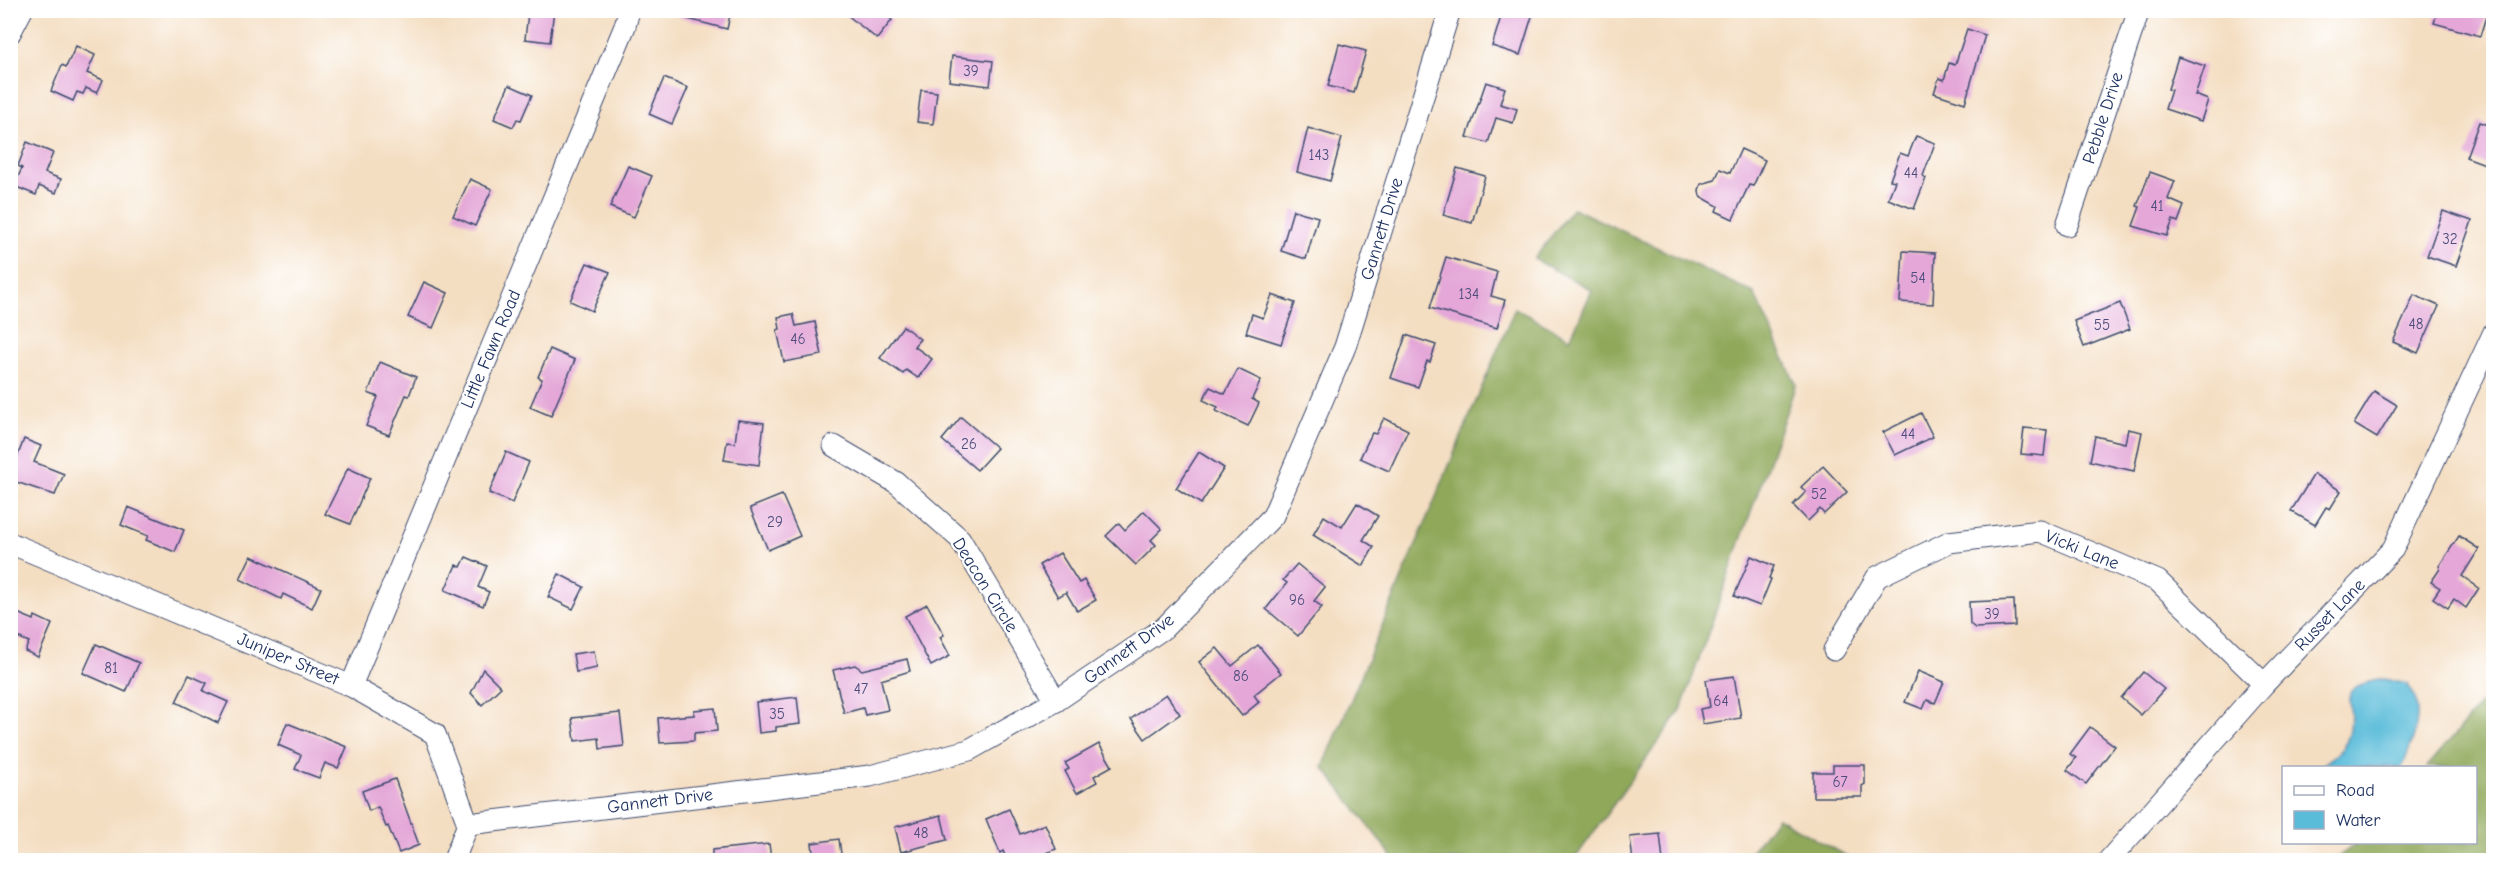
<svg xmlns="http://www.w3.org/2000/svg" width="2504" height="871" viewBox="0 0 2504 871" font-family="'Comic Neue',sans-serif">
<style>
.forest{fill:#8fa85a;stroke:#556c5c;stroke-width:1.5}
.water{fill:#5abcd9;stroke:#3a769c;stroke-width:1.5}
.building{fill:#e4a7d8}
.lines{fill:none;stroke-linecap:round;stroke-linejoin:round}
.minor-casing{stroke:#3c496d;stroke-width:23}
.minor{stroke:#fff;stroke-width:21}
.labels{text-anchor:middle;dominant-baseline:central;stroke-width:4.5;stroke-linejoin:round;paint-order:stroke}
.number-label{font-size:15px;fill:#4d4d7c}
.street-label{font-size:18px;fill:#1b2f5e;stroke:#fff}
</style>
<rect width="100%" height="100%" fill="#fff"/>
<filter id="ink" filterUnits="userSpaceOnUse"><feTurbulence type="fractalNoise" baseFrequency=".0167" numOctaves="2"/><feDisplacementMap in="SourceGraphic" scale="12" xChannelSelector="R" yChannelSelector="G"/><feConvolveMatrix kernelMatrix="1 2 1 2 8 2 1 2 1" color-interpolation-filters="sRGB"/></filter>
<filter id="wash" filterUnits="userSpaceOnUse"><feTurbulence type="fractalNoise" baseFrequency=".008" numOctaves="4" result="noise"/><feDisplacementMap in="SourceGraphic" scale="24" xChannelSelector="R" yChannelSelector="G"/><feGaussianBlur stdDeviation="1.35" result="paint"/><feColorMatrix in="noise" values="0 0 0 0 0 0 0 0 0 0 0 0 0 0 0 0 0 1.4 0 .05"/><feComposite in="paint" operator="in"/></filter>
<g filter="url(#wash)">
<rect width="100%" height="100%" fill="#f4dec2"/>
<!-- forest -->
<g class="forest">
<path d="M1573,208l181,85 42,91 -115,326 -107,150h-179l-72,-93 192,-459 55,31 22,-49 -58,-31z"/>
<path d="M2493,690v170h-159l23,-17 119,-1v-74l-49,-1z"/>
<path d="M1777,817l76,43h-108z"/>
</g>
<!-- water -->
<path class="water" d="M2384,679l23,5c20,24 6,59 -5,83h-82c12,-10 25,-16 29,-33 9,-35 -20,-46 35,-55z"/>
<g id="blocks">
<!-- building -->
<g class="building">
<path d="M532,10h22l-4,32 -25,-3 3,-26 4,1z"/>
<path d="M677,10h37l16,5 -3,14 -51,-13z"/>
<path d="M841,10h39l12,10 -15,19z"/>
<path d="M1503,10h31l-14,45 -28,-9z"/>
<path d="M2438,10h50l-8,26 -46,-13z"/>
<path d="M1967,29l18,6 -20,68 -31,-10 5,-15 5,2 5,-17 6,2z"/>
<path d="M1339,44l27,7 -12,42 -26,-7z"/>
<path d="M76,46l19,9 -8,18 16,7 -6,13 -11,-5 -3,6 -6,-2 -4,9 -22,-10 11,-26 4,2z"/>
<path d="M952,56l41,5 -3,25 -41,-5z"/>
<path d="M2178,57l27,9 -10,29 13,5 -7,21 -36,-12 6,-19 -3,-1z"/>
<path d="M664,78l24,10 -16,36 -23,-10z"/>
<path d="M1486,82l19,6 -5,16 17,5 -4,14 -17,-5 -8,25 -21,-6z"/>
<path d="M509,85l23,10 -11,25 -4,-1 -4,8 -19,-8z"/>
<path d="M921,90l16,2 -4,32 -16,-2z"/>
<path d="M2479,122l14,5v40l-27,-10z"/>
<path d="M1308,128l34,10 -12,43 -33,-9z"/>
<path d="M1916,136l19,7 -12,33 3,2 -12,31 -26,-10 7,-18 -5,-1 10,-27 8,3z"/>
<path d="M27,142l26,11 -8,20 16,6 -5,14 -17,-7 -3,9 -22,-9 8,-18 -4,-2z"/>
<path d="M1741,149l24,11 -12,26 -4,-1 -16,34 -17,-8 2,-5 -18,-10 -1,-6 2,-6 14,-4 5,-11 10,4z"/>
<path d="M628,166l24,10 -18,41 -24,-10z"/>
<path d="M1457,168l28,8 -13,47 -29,-8z"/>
<path d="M2150,172l25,9 -7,18 16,7 -6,16 -5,-2 -6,16 -34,-10 7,-19 -3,-1z"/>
<path d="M470,179l22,10 -17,37 -22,-10z"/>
<path d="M1293,210l25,7 -12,42 -25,-8z"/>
<path d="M2443,211l29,10 -16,45 -29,-10z"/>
<path d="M1903,251l32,2 -2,51 -33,-2z"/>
<path d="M1446,257l51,15 -6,24 14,4 -8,28 -67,-20z"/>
<path d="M587,263l23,9 -18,39 -22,-10z"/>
<path d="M424,282l24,11 -15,35 -25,-11z"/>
<path d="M1272,295l23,8 -14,41 -35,-11 6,-19 11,4z"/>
<path d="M2414,295l25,11 -21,47 -25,-11z"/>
<path d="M2120,303l10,26 -46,18 -10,-26z"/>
<path d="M793,314l3,12 19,-4 7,33 -38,7 -7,-32 3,-1 -2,-12z"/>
<path d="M903,326l17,13 -6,7 18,13 -14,19 -12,-8 -3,4 -23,-16z"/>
<path d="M1406,335l30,10 -6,17 -3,-1 -9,26 -27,-9z"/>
<path d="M550,349l25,11 -24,56 -21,-9 12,-28 -4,-2z"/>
<path d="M380,362l36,15 -7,19 -3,-1 -17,40 -23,-9 12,-29 -10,-4z"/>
<path d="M1238,369l23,11 -9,19 7,4 -11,23 -32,-15 2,-4 -15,-7 7,-13 15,7z"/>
<path d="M2374,391l23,14 -20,33 -23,-14z"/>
<path d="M1921,413l12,24 -38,18 -12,-23z"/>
<path d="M961,417l36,31 -20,22 -35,-30z"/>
<path d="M1384,418l24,12 -19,41 -29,-13 12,-25 4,1z"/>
<path d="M738,420l26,3 -5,42 -35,-5 3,-18 8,1z"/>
<path d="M2024,428l23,2 -3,26 -23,-2z"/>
<path d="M2128,429l14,3 -8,39 -44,-10 5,-25 30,7z"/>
<path d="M24,439l17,7 -7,16 30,12 -9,21 -45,-15v-16l5,-10 3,1z"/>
<path d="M506,452l23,10 -17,41 -23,-10z"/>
<path d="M1199,452l25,16 -23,36 -25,-16z"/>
<path d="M1823,466l24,26 -23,22 -4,-5 -12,12 -15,-16 13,-13 -5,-5z"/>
<path d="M348,468l22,10 -20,46 -25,-10z"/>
<path d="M2314,474l27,17 -11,18 -4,-2 -11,18 -24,-14z"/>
<path d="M782,495l18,41 -32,14 -18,-42z"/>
<path d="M1357,503l21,13 -15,24 11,7 -11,19 -50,-31 11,-19 18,11z"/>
<path d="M128,507l56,23 -9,22 -29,-12 2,-4 -27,-11z"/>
<path d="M1144,511l18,18 -11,11 5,5 -20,20 -30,-29 13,-13 6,7z"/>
<path d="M2459,536l20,13 -17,27 17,12 -13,20 -12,-9 -6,9 -15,-10 7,-10 -9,-6 9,-13 -1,-3z"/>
<path d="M1060,553l19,30 5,-3 12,20 -19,11 -11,-19 -8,5 -19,-32z"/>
<path d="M251,556l70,32 -9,20 -29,-14 -2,5 -41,-20z"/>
<path d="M1751,556l23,10 -5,12 2,1 -11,27 -26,-10z"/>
<path d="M466,557l21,9 -9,21 11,5 -6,14 -38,-16 11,-25 5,2z"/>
<path d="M1297,564l28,23 -11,14 8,6 -24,29 -32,-27 21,-26 -4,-3z"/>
<path d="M559,574l25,13 -11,22 -25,-12z"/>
<path d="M2014,600l1,26 -40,2 -5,-4 -1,-22z"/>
<path d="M927,604l17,31 -4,2 10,19 -19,10 -26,-50z"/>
<path d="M10,610l24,10 1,-4 17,8 -14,33 -13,-6 4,-9 -19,-8z"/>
<path d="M96,644l43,19 -13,29 -43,-19z"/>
<path d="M1258,645l23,28 -27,22 5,7 -17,14 -43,-54 18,-14 15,18z"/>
<path d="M594,651l3,17 -21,4 -3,-18z"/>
<path d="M907,659l3,12 -29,9 7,30 -23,5 -2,-7 -19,5 -11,-43 22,-5 7,5z"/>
<path d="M483,669l18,18 -19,18 -11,-12z"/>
<path d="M1918,671l26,11 -9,21 -8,-3 -4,9 -18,-7z"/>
<path d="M2143,672l21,17 -23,26 -20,-17z"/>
<path d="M189,675l18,8 -4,8 25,11 -10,21 -42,-21z"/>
<path d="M1734,676l7,42 -38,6 -3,-15 10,-2 -4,-27z"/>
<path d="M1166,694l14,20 -35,25 -14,-20z"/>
<path d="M797,697l3,27 -24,3v4l-17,2 -3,-31z"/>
<path d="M715,708l2,23 -23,2v8l-34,2 -2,-25 36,-3v-5z"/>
<path d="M620,713l4,33 -24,3 -1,-11 -24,3 -3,-23z"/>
<path d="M287,723l60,24 -9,21 -13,-5 -6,15 -24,-9 6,-14 -23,-10z"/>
<path d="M2090,727l25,19 -29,38 -19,-14 9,-12 -6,-4z"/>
<path d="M1099,744l13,22 -18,10 3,6 -20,11 -12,-22 4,-2 -4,-6z"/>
<path d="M1833,765h32v19l-3,2v11h-49v-25h20z"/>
<path d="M395,779l24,66 -20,8 -11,-27 -2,1 -8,-20 -9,4 -7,-20z"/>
<path d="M1009,809l11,25 25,-10 11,25 -28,12h-21l-4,-10 -3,2 -14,-34z"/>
<path d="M941,815l6,25 -46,12 -6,-25z"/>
<path d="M1660,834l3,27h-30l-3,-24z"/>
<path d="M839,839l3,22h-28l-2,-18z"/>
<path d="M769,844l2,15 -59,2v-11z"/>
</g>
</g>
</g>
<g filter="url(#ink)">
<use href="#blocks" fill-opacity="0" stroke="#3c496d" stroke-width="1.5"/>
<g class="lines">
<defs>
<g id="minor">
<path d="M10,33l12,-23"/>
<path d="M2067,225l72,-215"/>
<path d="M834,446l63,37 63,56 96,162"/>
<path d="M10,543l341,143 84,48 33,90 -14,36"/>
<path d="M1834,650l43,-73 72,-35 91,-11 118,50 106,103"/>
<path d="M351,686l274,-660 4,-16"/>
<path d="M468,824l402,-48 99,-26 87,-49 108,-73 109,-112 72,-169 105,-337"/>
<path d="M2109,860l155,-176 129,-135 101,-217"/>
</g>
</defs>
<!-- minor casing -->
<use href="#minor" class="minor-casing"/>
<!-- minor -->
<use href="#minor" class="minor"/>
</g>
</g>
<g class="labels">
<!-- number labels -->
<g class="number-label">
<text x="971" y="71">39</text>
<text x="1319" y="155">143</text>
<text x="1911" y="173">44</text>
<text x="2157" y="206">41</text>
<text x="2450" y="239">32</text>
<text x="1918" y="278">54</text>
<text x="1469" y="294">134</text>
<text x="2416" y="324">48</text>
<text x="2102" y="325">55</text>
<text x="798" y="339">46</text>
<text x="1908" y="434">44</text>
<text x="969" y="444">26</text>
<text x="1819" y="494">52</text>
<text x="775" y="522">29</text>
<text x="1297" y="600">96</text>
<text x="1992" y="614">39</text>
<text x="111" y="668">81</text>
<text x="1241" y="676">86</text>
<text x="861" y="689">47</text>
<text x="1721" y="701">64</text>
<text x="777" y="714">35</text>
<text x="1840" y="782">67</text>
<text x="921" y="833">48</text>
</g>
<!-- street labels -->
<g class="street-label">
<text transform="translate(2103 118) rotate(-72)">Pebble Drive</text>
<text transform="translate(1382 229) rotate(-73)">Gannett Drive</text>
<text transform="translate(491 349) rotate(-67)">Little Fawn Road</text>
<text transform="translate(2082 550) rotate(22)">Vicki Lane</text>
<text transform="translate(985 585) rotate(58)">Deacon Circle</text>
<text transform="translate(2330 615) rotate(-46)">Russet Lane</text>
<text transform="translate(1129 649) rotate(-36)">Gannett Drive</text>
<text transform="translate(288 659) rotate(23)">Juniper Street</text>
<text transform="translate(660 801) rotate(-7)">Gannett Drive</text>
</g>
</g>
<!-- margin -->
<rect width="2504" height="871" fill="none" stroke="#fff" stroke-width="36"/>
<!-- legend -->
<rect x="2282" y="766" width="195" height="78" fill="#ffffff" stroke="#a4acbf" stroke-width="1.5"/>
<rect x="2294" y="786" width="30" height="9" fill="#ffffff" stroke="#a4acbf" stroke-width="1.5"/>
<text x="2336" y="796" font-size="18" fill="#1b2f5e">Road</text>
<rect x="2294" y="811" width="30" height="18" fill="#5abcd9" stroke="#a4acbf" stroke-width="1.5"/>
<text x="2336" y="826" font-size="18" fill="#1b2f5e">Water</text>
</svg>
